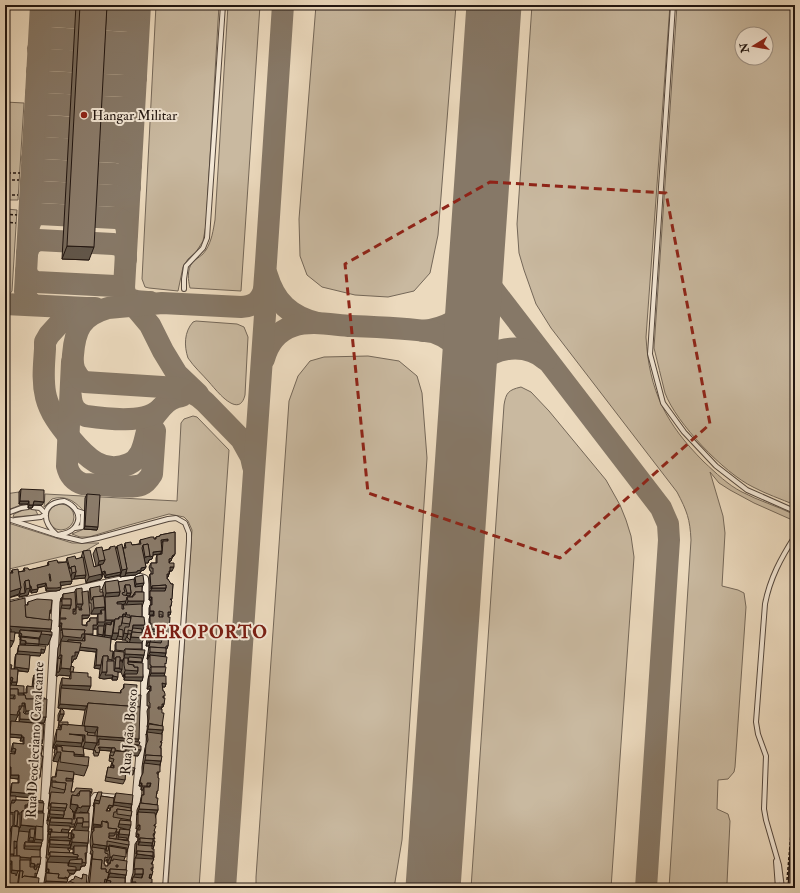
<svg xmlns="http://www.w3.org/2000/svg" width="800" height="893" viewBox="0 0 800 893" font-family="'IM FELL Double Pica',serif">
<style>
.green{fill:#c9b9a0;stroke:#746758;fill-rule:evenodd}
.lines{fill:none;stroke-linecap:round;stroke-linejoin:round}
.taxiway{stroke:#867867;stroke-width:22}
.runway{stroke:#867867;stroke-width:55}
.lane-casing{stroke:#53463c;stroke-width:6}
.street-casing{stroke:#53463c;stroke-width:10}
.path{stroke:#201510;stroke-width:1.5;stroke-dasharray:3 2;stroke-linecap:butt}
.lane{stroke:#f3e7d5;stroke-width:4}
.street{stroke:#f3e7d5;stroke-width:8}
.wall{fill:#776a5b;stroke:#201510;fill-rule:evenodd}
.shaded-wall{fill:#61564a;stroke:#201510}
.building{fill:#8a7b6a;stroke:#201510;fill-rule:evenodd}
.marked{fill:none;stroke:#8f2418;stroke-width:3;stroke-dasharray:8 5;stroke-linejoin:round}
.poi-dot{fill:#8f2418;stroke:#f3e7d5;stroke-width:1.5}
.labels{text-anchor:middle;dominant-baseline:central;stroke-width:4;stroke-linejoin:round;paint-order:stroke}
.poi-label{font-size:14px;fill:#201510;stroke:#f3e7d5;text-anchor:start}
.street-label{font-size:14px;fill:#201510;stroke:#f3e7d5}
.district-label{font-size:18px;font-weight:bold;letter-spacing:1px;fill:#7a1f14;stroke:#f3e7d5}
</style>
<rect width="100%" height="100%" fill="#ecdabe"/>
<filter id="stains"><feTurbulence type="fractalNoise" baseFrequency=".005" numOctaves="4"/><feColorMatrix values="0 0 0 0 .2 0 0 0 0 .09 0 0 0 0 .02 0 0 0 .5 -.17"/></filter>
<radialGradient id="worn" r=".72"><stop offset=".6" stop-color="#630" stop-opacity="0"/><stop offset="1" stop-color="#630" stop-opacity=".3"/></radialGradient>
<!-- green -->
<g class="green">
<path d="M156,5h63l-13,220 -3,16 -7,11 -8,7 -5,8 -5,24 -29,-3 -4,-1 -3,-8z"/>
<path d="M228,5h32l-19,286 -51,-3c-2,-8 -3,-18 2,-25 4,-5 11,-7 14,-13 6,-10 7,-19 9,-30z"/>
<path d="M316,5h140l-18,230 -8,38 -16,18 -26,6 -33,-2 -33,-8 -15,-12 -7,-19 -1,-37z"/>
<path d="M532,5h138l-24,332c3,54 20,87 58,125 12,11 24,23 38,30 17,9 35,14 51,22l-3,5 -36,-16 -24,-13 -11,-7 -9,-11 13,44 2,17 -3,53 16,4 6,3 2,14 -11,160 -1,5 -6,7 -10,1 -1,29 11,5 2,7 -3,62 -4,5h-54l22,-348c-1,-21 -4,-29 -14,-48l-126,-164 -15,-24 -12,-34 -5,-17 -2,-29z"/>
<path d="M677,5h118v500c-14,-6 -29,-11 -42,-18 -29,-14 -77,-64 -88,-94 -4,-15 -7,-30 -11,-45zM742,34h24v24h-24z"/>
<path d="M5,102l19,1 -6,97h-11v9l10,1 -5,81 -3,4h-4v-71l3,-62 -3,-1z"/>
<path d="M196,321l41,3 7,3 4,10 -3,58c-6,25 -29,-5 -36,-13 -7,-8 -15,-15 -21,-24 -4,-12 -4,-26 5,-36z"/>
<path d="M368,356l31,5 18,15 5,17 5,65 -25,382 -8,48h-138v-11l33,-476 9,-25 12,-15 14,-4z"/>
<path d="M521,387l10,5 18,19 57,69 14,25 6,15 5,16 3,21 -23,331h-140l33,-483c2,-12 4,-15 17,-18z"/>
<path d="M193,416l4,1 32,33 -30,438h-31l24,-358 -4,-9 -4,-4 -15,-3 -47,13 -33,10h-9l-8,-3 12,-5 13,1c-11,-16 -23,-38 -45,-31l-8,8 1,-13 132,7 4,-78 3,-4z"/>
<path d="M19,492l4,12 -18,7v-17z"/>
<circle cx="61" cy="517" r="13"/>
<path d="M28,508l7,1 3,6 -25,2 1,-3z"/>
<path d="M5,522l67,21h27l-14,8 -80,19z"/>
</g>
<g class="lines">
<!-- taxiway -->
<g class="taxiway">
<path d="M140,5l-16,283c2,15 13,13 26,14"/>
<path d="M40,27c2,-7 5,-10 12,-11l77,5 7,4 2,8"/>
<path d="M38,49l4,-7 7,-4 78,5c7,1 9,6 10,12"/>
<path d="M37,71c2,-6 6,-10 12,-11l76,4 9,6 2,8"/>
<path d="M36,94c1,-7 4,-10 10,-12l78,4c7,2 10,7 10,13"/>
<path d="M35,114l3,-6 8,-4 76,4c7,1 10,6 11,13"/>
<path d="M34,137l3,-8 8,-3 77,5 7,4 3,7"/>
<path d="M32,158l4,-7 8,-3 73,4c8,1 13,5 14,13"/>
<path d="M31,181l3,-7 9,-4 71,4c9,1 15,3 16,13"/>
<path d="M30,201c3,-5 5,-8 11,-9l75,4c8,2 12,6 12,14"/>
<path d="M29,225l4,-9 6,-2 77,4c9,2 11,8 11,16"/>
<path d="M477,252l2,12 7,16 175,228 7,16 1,16 -23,348"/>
<path d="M27,253l3,-8 8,-5 75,4c9,1 13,6 13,15"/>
<path d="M26,271l3,7 7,4 79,4 4,2 31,37 13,26 14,23 21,20"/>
<path d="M267,275c8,27 23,41 50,48"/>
<path d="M5,304l81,4"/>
<path d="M33,305l-6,-6 -2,-8 16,-286"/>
<path d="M95,308h-10l-26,16 -10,11 -4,7v7c-1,16 -3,32 1,48 4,16 14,29 24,41 16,19 33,37 59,26 15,-7 15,-24 19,-36 3,-9 8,-14 14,-21 5,-6 11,-10 20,-11"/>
<path d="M423,331c19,-2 43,-11 49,-32 3,-13 3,-27 4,-40"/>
<path d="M264,359c4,-15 14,-28 29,-33 18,-6 40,-1 58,0 27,1 55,2 82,6 33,12 34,31 35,62"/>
<path d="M72,362l-5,104c2,9 7,15 16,18 12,0 48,5 58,1 5,-2 8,-6 11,-11l3,-43"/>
<path d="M469,389c1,-8 4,-16 9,-23 15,-21 49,-23 68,-6"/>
<path d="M71,398c1,10 6,15 15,18 21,3 59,8 74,-7"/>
<path d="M253,466l-2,-9 -10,-18 -36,-37 -6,-5 -9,-5 -12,-4 -94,-6c-10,-8 -12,-16 -11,-27 2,-26 8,-39 35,-47l54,-5 79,4c13,-1 19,-5 23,-17"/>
<path d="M225,888l36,-516 4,-57 -1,-25 2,-28 17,-257"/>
</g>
<!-- runway -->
<path class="runway" d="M433,888l61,-883"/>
<defs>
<g id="lane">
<path d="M673,5l-23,349 13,49 21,29 32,34 31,24 43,19 5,3"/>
<path d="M184,289v-10l2,-13 17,-18 4,-10 16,-233"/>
<path d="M64,501c11,4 20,16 10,27 -4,5 -11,6 -17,7 -15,-13 -17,-32 7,-34z"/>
<path d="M5,514l16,-6 7,-1"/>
<path d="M5,518l52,17 25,6 16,-3 70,-19 8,-1 9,5 4,10v8l-24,347"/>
<path d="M15,520l26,-3 5,-3 -6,-6 -8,-1"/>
<path d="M75,528l7,-1 1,-14 -6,-2"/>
<path d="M776,861l2,27"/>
<path d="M87,888l5,-89 3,-4 24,2"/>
<path d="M782,888l-3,-23 -13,-45 -2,-11 2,-53 -8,-22 -2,-12 9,-118c5,-26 16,-46 30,-68"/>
</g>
<g id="street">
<path d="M5,606l132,-29 7,2 2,11 -1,110 -16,188"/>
<path d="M40,888l17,-294"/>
<path d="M66,888l6,-8 17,-13"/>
</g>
</defs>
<!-- lane casing -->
<use href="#lane" class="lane-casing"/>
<!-- street casing -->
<use href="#street" class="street-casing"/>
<!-- path -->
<g class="path">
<path d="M8,173h12"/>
<path d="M7,180h12"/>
<path d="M7,195h11"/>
<path d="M5,214l12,1"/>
<path d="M5,222l11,1"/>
<path d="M787,880l5,-58"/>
</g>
<!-- lane -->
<use href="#lane" class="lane"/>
<!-- street -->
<use href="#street" class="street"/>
</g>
<!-- wall -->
<g class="wall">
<path d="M76,5h31l-18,255 -27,-1z"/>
<path d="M21,489l21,16h-8l-2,3h-4v-4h-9v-12z"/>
<path d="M87,494l10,36 -13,-1 1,-31z"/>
<path d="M175,532v22l-2,3 -1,1 -1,3h-2l3,10h-2l-2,6h-1v2l4,5h2l-2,22 -1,2v7h-2v31l-1,3h-1v4l-1,4 -1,19 2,8 -1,3h-3l1,4 1,7v6l-1,3h-1l-1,2 2,21 -1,4 -1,12v15l-3,14 -1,19h-1v4l2,12 -2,5 -2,16 1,2 -1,3v10l-1,3 1,8 -2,7 1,4 -2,10h-1v10h-16l1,-3h-4v-5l2,-7 2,-29 2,-3h1v-4h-2v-4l1,-3h1v-1h-2l1,-19 3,-7 1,-5 1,-3h1v-5h-2v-4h-2l1,-6 2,-5v-8l3,-19 2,-5 -1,-8 2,-8h-1l1,-5 -1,-11 2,-5h-2v-12l2,-3h1v-2h-3l1,-10 2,-8v-2h-2v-10h-1l2,-13h-3l1,-8 1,-4h2l1,-2h-1v-6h-1v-7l1,-3h3v-1h-4v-7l1,-3h1v-5h-2v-23l1,-3h1v-3h-1l-1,-4 2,-4h5v-5l1,-3h4v-4l-1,3 -7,1 -1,4 -3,1 -1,3h-3l1,4 -2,3 -3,1 -1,2 -3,1 -1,1 -11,1 -5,1v-2l-15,3 -1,-4h-2l-1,5 -15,4 -1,-5 -11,1h-3l1,2 -1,3 -10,1v2l-1,3 -4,1h-10l-1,-5 -7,2 -1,4 -6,1 -1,-4 -2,6 -9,2v-2l-14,4v-26h6l1,-3 6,2 5,-1 1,-3 5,2 18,-4 1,-4h18l1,-4 9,1 5,-1 2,-7 11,16 2,-1 -3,-12 3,-6 6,3 7,-2 1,-2 6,2 1,-3 6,2h1l1,-5 7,2 7,-1 1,-4 15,-1 1,-2 4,-1v-1zM159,615h3v2h-3z"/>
<path d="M135,577l9,6 -2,4v30l3,8 -3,7v17l2,6 -3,8 2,14 -1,4 -18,-1v-3h-1l-2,-5h-3l-1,8h-5v-2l-8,1 -5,-1 1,-9 -6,-1 2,-16 -17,-2 -3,9h-2l-2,4h-1v3l2,6 16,19 31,2 1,-3 2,-1 1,-5 12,11 3,44 -2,3 1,14 -8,-1 -1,12 5,4 -1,4 -8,-2v7l-2,4 -18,-3 3,-14 2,1 2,-6 -3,-1 1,-7 1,-3 -11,-1 -2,6h-4v-2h-1l1,-4 -11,-2 1,9 4,9 -4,10 -10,-2 -3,18h21l-2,4v10l-3,7 -7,-1 -1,1 9,18v12l-1,3 -2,20h-4l-1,4h-4l-2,4h-5l-4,14h-22l2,-11 1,-4h2l-2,-1 1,-10 1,-4h-2l2,-16v-7l1,-3h-1v-7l-1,-1v-3l1,-7 1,-5h-1l2,-15h-1l1,-6 2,-11h3l3,-15 -5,-1 1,-5 1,-3h-1l1,-5h-2l2,-12 2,-7 3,1v-2h-2l1,-6 9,3 14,1 3,-16 -27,-2 2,-23 2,-7 7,1 1,-3 -11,-1 -1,1h-2l2,-28 2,-5v-16h-1l1,-25 1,-4h1l1,-4 11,-1 2,-4 6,3 6,26 -6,1v6h4l1,-3 2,-1 1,-3h7l1,-4h2h-9v-11h-2v-12l1,-3 10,4 3,4 -1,-7 3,-7h13l16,-2zM105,623h6v2l-5,-1 -1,3 -1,10h-1l1,-11zM93,629h4v7l-5,-1zM84,637h1l-1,4h-2zM111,639l5,1 1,-1 8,1 3,2h-12l-1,3v6h-1l-1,4v6h-1l-2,-10zM87,733h8v2h-8zM74,812h1l-1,7h-1zM70,827h4v3h-2l-1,3h-3zM68,848h2v1h3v4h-4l-1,-3z"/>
<path d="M8,602l17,3h2l1,-3 23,8 -1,4 -1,-1v7l2,9 -1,3 -2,13 -9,-1 -1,2 6,7h-3l-1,3 -10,-1 -2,17 -10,-1 -1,11 -1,4 8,7h2v-4l1,-3 5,1 1,-9 1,-3 9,12 -1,3h-1l-1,8 6,19 -2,6 -25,-1v-7h-1l-3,7 29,2 -2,20 -2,-1 1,13 -1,21 -2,3h-3l-1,18 -24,-2 1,-10 1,-3h6v-4l-8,-1v-8h-2v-8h-3v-7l1,-2 8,1 1,-2h-4l1,-6 1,-3 10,1v-3h-3l1,-3 -12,-1 1,-12 1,-3 -6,-1v-55l1,-2 5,5h3l1,-12 1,-3h1l1,-6 1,-3h6v-1h-5v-7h-1v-4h-4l-4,14h-6v-41l2,-1z"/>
<path d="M61,708l3,6 -3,7h-3v-6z"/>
<path d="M795,776v15h-1z"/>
<path d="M98,792l3,4 13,2 2,-5 16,11 -1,4v8l-1,4 -1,15 -2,5 2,5 -5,15 2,15 -1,3v8l2,2h-40l5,-34h-2l1,-4 -1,-9 1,-7 3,-27 -1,-1zM108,808l2,1 -1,2h-2zM107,859v4h3l1,-1 -1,2h-2v2h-3l-1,-2v-3h3z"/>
<path d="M5,796l11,4 27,1v12l-2,33 -1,4v14l-4,13h-1l3,11h-33zM16,846v10h-2v-8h2z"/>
<path d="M795,811v77h-7l2,-41 1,-3 3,-30z"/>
<path d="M83,874l3,14h-19l3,-6 12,-3z"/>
</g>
<!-- shaded-wall -->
<g class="shaded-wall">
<path d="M67,246l27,1 -5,13 -27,-1z"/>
<path d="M20,501h9l-1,3h-9z"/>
<path d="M34,501l10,1 -2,3h-9z"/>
<path d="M29,505h4l-1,3h-4z"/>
<path d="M85,526l13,1 -1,3 -13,-1z"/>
<path d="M168,539l-2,4 -3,-2 -1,2h-2l1,-3z"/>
<path d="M162,551l-2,3 -8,1 1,-3z"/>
<path d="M175,554l-2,3 -1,1 -1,3 -3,1 1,-3 3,-3z"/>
<path d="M150,556h3l-1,3 -3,1 -1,3h-5l2,-6z"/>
<path d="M105,560l-3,7 -4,-2 1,-4z"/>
<path d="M146,567l-2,3 -3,1 -1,2 -3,1 -1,1 -11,1 1,-3 11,-2 4,-3z"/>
<path d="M170,567h4l-2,4h-4z"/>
<path d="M127,569l-2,7 -5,1 2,-7z"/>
<path d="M105,571l-1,3 -3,1 2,1 -2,3 -15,4 3,-6z"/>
<path d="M169,571h1l-2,6h-3z"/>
<path d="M76,572l-2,7 -4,1 2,-7z"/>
<path d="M121,572l-1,3 -15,3 1,-3z"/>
<path d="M86,575l-1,3 -11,1 1,-3z"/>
<path d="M72,581l-1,3 -12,2 1,-4z"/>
<path d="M46,583l-1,3 -9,2 1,-3z"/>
<path d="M144,583l-3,7h-7l2,-6z"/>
<path d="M28,586h3l-3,9 -9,2 1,-3 5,-1 1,-4z"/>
<path d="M61,587l-1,3 -4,1h-10l1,-3z"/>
<path d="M21,588l-2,6 -14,5v-6z"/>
<path d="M152,588h14l-2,6 -14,-2z"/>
<path d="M38,589l-1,3 -6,1 1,-3z"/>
<path d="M120,592l-2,7 -13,-1 1,-5z"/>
<path d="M127,593h4l-3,6 -1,-2 -3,3z"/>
<path d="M150,597h2l-1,3h-2z"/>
<path d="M126,601l-1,3 -9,2 1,-4z"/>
<path d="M128,601h16l-2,6 -17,1z"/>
<path d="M77,604h6l-3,6 -4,-1 -2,3h-2l1,-3h2z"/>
<path d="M62,605h9l-2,7 -8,-4z"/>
<path d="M105,607l-2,7 -2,-4 -1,4h-9l3,-6z"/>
<path d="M150,611h4l-1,4h-4z"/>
<path d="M168,612h3l-1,3h-4z"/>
<path d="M123,614h3l-1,4 -3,-1z"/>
<path d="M82,615h8l-2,3 -7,1z"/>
<path d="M106,620h9l-2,4 -1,-3 -1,2h-6l-2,6 -5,-3 -1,3h-5l1,-4h4l1,-3z"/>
<path d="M60,623h2l-2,4h-1z"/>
<path d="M133,625h12l-3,7 -10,-1z"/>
<path d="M7,626l44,3 -2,6h3l-4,10 -10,-1 3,-10 1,-3 -22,-1 -1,3 -14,-1z"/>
<path d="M151,629h8l-1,3h-8z"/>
<path d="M62,632l31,2 -2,3 -6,-3v3h-1l-2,4 -14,-1 -1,4 -7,-1 3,-7z"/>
<path d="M20,633l2,1 -2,3h-1z"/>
<path d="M113,633h6l-3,7 -5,-1z"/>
<path d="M124,633l4,1 -3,6h-3z"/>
<path d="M98,634l5,1 -1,3h-5z"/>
<path d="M105,635l7,1 -1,3 -7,-1z"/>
<path d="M21,636l18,2 -1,3 -17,-4 -1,3z"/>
<path d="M131,637l13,1 -3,7 -12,-1z"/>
<path d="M151,639l11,1 -2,7 -10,-5 -1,4z"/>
<path d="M7,640l7,1 -3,6h-6v-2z"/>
<path d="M21,640l5,1 -1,3h-5z"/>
<path d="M148,642h2l-1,4h-3z"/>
<path d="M26,643l13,1 -1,3 -13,-1z"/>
<path d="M68,645l29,4 -1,3 -29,-3z"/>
<path d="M41,649l4,1 -1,3h-3l-1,3 -23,-1 1,-4z"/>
<path d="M75,652h4l-3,7h-2l-2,4h-2l2,-7z"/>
<path d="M150,652l16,1 -2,7 -14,-5 -2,4h-1z"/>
<path d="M125,654l19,1 -2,7 -18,-2v-2l-2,5 -7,-3h8z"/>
<path d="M60,655h2l-3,7 -1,-4z"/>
<path d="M128,661l14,1 -1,3 -15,-1z"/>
<path d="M96,665h5l-1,4 -6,-1z"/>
<path d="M15,667l14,2 -1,3 -14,-2z"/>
<path d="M61,668l10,1v3l-1,4 -11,-1 -1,1h-2l1,-4h2z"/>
<path d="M115,668l7,1 -1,3h-3l-5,3z"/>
<path d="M126,668l12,3 5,6 -1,4 -18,-1 1,-3v-3l-1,3h-1z"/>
<path d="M102,672h5l6,3 -1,3 -8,1 -5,-1z"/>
<path d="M151,673h14l-2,6h-14z"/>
<path d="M113,676l5,1 -1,3h-5z"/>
<path d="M11,677l2,1 -3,6h-1l-4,3v-6z"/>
<path d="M12,682h5l-2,7 -5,-1z"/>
<path d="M162,683l4,1 -1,3h-4z"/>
<path d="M62,685l29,1 -3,7 -27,-5z"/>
<path d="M149,686h2l-1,3h-3z"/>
<path d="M5,689l4,1 -2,6h-2z"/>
<path d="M10,692l14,1 -1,3h-9l-2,5h-4l2,-6z"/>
<path d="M22,703h3l-2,7 -3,2 -1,3h-1l-3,7 -10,-1v-7z"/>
<path d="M60,704l27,2 -2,4 -27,-2z"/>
<path d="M162,704h2l-1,3h-1l-1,3h-4l1,-3z"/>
<path d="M41,710l-3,7 -15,1 3,-7z"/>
<path d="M60,714h4l-3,7h-3z"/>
<path d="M40,717h6l-2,6 -25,-1 1,-3 19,1z"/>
<path d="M59,725h2l-1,3h-2z"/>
<path d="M84,726l14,1 -3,6 -14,-1z"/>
<path d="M148,729l15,1 -3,7 -13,-5 -1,3z"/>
<path d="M10,734l12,1 -1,3 -12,-1z"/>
<path d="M69,734l16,1 -2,7z"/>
<path d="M97,736l42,3 -3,7 -37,-7 -1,4h-3z"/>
<path d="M22,737h2l-1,4h-3z"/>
<path d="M40,740h3l-1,4 -3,-1z"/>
<path d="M56,741l26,2 -2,7 -24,-5 -1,3h-2z"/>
<path d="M85,742l12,1 -3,7 -11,-2z"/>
<path d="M99,747l13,1 -1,3 -14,-1z"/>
<path d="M13,748l3,1 -1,3h-4z"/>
<path d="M127,748l14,2 -3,6 -14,-1z"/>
<path d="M62,750l-4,12 -5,-1 4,-9z"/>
<path d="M69,754l15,1 -1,4 -15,-2z"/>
<path d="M6,759h3l-1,3h-3z"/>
<path d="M145,760l16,1 -2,7 -15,-4z"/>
<path d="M112,765h2l-1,3h-3z"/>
<path d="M9,767h2l-1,3h-2z"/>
<path d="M11,775h8l-1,4 -8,-1z"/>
<path d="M35,777h5l-2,3h-4z"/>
<path d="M66,778l7,1 -1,3h-7z"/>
<path d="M140,783h2l-1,3h-2z"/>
<path d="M147,783h4l-2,4 -2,-1 -1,4 -2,-3 -1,3h-2l1,-4z"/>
<path d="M11,792l24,2 -1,4 -24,-2z"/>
<path d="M12,800h4l-3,7 -3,-1z"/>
<path d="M95,800l5,1 -2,6 -3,-4 -1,4 -1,-1z"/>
<path d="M114,802l18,2 -2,7 -17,-6 -1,4 -1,-2 -1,2 -2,-1 1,-3 4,1z"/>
<path d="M71,804l7,1 -3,7 -7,-1z"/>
<path d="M51,806l15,2 -4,14 -13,-5 -2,4 3,-7v-4l-1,4z"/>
<path d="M82,806h8l-3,7 -7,-1 -1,2h-4l3,-7z"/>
<path d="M139,809l19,1 -3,6 -17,-4 -1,3z"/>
<path d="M37,811h6l-2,7h-6z"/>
<path d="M50,821l22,2 3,1 -1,3h-4l-2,6h-8l2,-4 -13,-4z"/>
<path d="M77,823h6l6,4 -2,7 -14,-1z"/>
<path d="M119,823l12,2 -2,7 -12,-1z"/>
<path d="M93,824l8,1 -2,3 -6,-2z"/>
<path d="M21,825l15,2 -2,6 -4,-4 -1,4 -11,-1z"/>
<path d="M138,825h2l-2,4h-2z"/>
<path d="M5,828l6,1 -1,3 -5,-1z"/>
<path d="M49,829h3l-1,3h-3z"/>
<path d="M106,831l13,1 -1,3h-3l-2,5 -5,-1z"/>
<path d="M120,832l9,3 -2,7 -9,-5z"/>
<path d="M72,833l2,1 -2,6v-2l-2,4 -20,-2 -1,1 1,-4 18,-1 3,3z"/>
<path d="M137,834h2l-1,3h-2z"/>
<path d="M30,837l4,1 -2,7 1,1 2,-7 8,1 -3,6h1l-2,7 -16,-1 3,-9h2z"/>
<path d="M795,837v10h-4z"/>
<path d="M14,841l4,1 -2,6h-4z"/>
<path d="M140,841l13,2 -3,6 -13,-1z"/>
<path d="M72,842l16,1 -2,7 -12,-4 -1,3h-3z"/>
<path d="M50,843l21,2 -1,3h-2l-1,3 -18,-4z"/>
<path d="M93,844l14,2 -3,6 -12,-5z"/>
<path d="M10,854h4l-4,14 -5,-1z"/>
<path d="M137,854l16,2 1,1 -2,4 -17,-2z"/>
<path d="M50,856l28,1 8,6 -1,3h-4l-1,4h-13l2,-7 1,-3 -3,6h-20v-4z"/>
<path d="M17,857l14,1 -1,3h-14z"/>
<path d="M110,857h2l-2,6h-3z"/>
<path d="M31,863l4,1 -2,6h-5z"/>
<path d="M37,864h3l-2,6 -6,3 3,-7z"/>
<path d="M47,869h2l-1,4 -2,-1z"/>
<path d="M12,870l8,1 -3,7 -8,-1z"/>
<path d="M67,870h9l-2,4 -9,-1z"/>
<path d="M110,873l16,2 -2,6 -17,-1z"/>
<path d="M135,874h8l-3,7 -8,-1z"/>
<path d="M150,874l2,1 -1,3h-2z"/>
<path d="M105,879l2,1 -2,6h-2l-1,2h-4l2,-5z"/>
<path d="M107,880l4,1 -1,3h-4z"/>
<path d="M46,881l21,1 -2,6h-14l-6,-4 -2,3z"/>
<path d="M132,882h4l-1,3h-4z"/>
</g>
<!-- building -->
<g class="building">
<path d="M80,5h27l-13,242 -27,-1z"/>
<path d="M5,155h4l-4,67z"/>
<path d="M21,489l23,1v12l-10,-1 -1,4h-4v-4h-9z"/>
<path d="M87,494l13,1 -2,32 -13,-1z"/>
<path d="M175,532v22l-3,2v2l-3,1v4h5v4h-4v4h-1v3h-2v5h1l3,5h2l-1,15h-2l2,2 -1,5h-1l1,6h-3v5h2l-2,29h-2v2l-16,-1 -1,1 1,-6 11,1 1,-3 1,-5 -12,-1 -1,4v4h-2v-8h2v3l1,-6 12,1 -4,-1v-2h-8v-6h-1v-7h4v-5h-4v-6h2v-8h-2v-6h15l1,-3v-3l-14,1 -1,3 -1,-15h3v-6h-2v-5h6v-8l5,-1 1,-13h5v-2l-7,1 1,11 -9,1v4l-3,1 -2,-13 -5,1 -1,3 4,19 -5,1v2l-4,1v1l-11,1 1,-4 -4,-21h3l-1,-5 6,-1 1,3 9,-1 -1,-4 11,-3h3v2h2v-2l4,-1v-1zM159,611l4,1v5h-4z"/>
<path d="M122,544l5,25 -5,1 -5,-24z"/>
<path d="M148,544l2,12 -5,1 -2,-12z"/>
<path d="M115,546l6,26 -15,3 -1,-4 -3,1 1,4h-2l1,-2 -2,-9 -2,1v-1l5,-1 2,-4 -3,-9 8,-2v-2z"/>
<path d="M102,547l3,13 -6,1 -3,-13z"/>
<path d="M90,550l4,17 6,-2 2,9 -13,3 -6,-26z"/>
<path d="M75,556l1,3 7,-2 3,18 -11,1 1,-4 -1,-6 -4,1 -1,2 -3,-11z"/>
<path d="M57,560l1,3 9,-1 5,19 -12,1 1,5 -4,1h-10l-1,-5 -9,2 1,4 -6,1 -1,-4h-1l-1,-6 -4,1 -1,3 1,9 -5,1v-3l1,-3 -3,-16 7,-1 -1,-3h4l1,2 20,-5 -1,-3zM49,574h1l1,7h-1z"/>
<path d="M75,566l1,6 -4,1 -1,-6z"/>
<path d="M18,569l3,19 -16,5v-20h8l-1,-3z"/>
<path d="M143,575l1,8 -8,1 -1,-7z"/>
<path d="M134,579l1,8 7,-1v6h-7l-3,5h-5l-1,4 -9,1v2h5v5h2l-1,-4 19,-1v13l-11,-1 -1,2v-3h-3l-1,-3v2h-3l-1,3h-3l-1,2h-3v1h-9l-1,-23 14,-1 1,-4 -2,-10zM125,585h5l1,8 -1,3 -7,-1 -1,-2 3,-1 -1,-3z"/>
<path d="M29,580l1,8 -4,1 -1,-8z"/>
<path d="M118,580l2,12 -14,1 -1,-11z"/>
<path d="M125,585h5l1,8h-4z"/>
<path d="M166,585v3h-14v-2z"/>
<path d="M100,586v6h3v4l-10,1 -1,3h-1l-1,-12z"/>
<path d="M82,588l1,16h-6l-1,-15z"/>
<path d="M88,591l2,24h-8v10l5,1v-4l3,-1v-3h7v7h-4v9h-9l1,-4 -23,-1 -1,2 1,-8h-2v-4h6v-1h-6l1,-10 9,1 1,-4v-6h-9l-1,3v-4h2v-4l12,-2 1,17h-3v5h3v-7h3v3h3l-1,-3 2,-3 -1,-12z"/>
<path d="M135,592h9v9h-16l-1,-4h6v-2h2z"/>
<path d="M104,596l1,11 -11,1 -1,-11z"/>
<path d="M25,598l1,19 26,3 -1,9 -44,-3 1,-24z"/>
<path d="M37,599l15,1 -1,10h-1l-1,10 -23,-3 -1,-12h3v-3z"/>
<rect x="62" y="599" width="9" height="6"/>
<path d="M7,605l-1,24h5v3h-4l-1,1h-1v-27z"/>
<path d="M101,610h4v12h-7v-8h4z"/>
<path d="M123,616l8,2 -1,6 -8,-1z"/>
<path d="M131,616l13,1 1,8h-12l-1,6 -4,-1v4l-4,-1 1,-6h4l2,-9z"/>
<path d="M119,617h4l-2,9h-2v7h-6l2,-14h4z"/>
<path d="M112,621l2,1 -2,14 -7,-1 1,-11 5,1z"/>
<path d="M98,626h6l-1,9 -5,-1z"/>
<path d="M133,628l9,1v4l-10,-1 -1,2z"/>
<path d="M62,629l23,1 -1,4h-2l-1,4 -18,-2z"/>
<path d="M119,629l4,1v7l-5,-1z"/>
<path d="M20,630l22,2 -3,6 -18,-2 1,-2 -2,-1z"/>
<path d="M42,631l10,1v3l-11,-1z"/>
<path d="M7,632h8l-1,9 -7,-1z"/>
<path d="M132,632l12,1v5l-13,-1z"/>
<path d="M85,634l26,4 -1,13h3l-1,9 -4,-1v-3h-5l-1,3 -1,6h-5l1,-16 -17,-2 1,-4 -13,-1v-2l17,1z"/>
<path d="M127,634h4l-1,6 -3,-3 1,-3z"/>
<path d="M151,634l12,1 -1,5 -11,-1z"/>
<path d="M21,637l18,2v5l-13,-1v-2l-5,-1z"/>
<path d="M61,641l20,2 -2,9h-4v4h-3l-1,13 -10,-1 1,-13h-2z"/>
<path d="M116,642l26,1v6h-17l-1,2 -8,-1z"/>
<path d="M19,645l27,1 -1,4 -4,-1v4l-23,-2z"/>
<path d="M150,647l16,1v5l-16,-1z"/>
<path d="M125,649l20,1 -1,5 -19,-1z"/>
<path d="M114,651l10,1v8v-2l-1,2h-3v-3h-4l-1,2h-1z"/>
<path d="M16,654l14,1 -1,14 -14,-2z"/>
<path d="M150,655l17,2 -1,7 -1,-1v4h-14v1v-3h-1z"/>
<path d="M103,656h5l-1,16h-5z"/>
<path d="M116,657h4v11h-5z"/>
<path d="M129,657l13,1v4l-14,-1z"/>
<path d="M58,658l3,1 -2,13h-2z"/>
<path d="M124,658h4v6l6,1v2h4v4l-13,-1 -1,-5z"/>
<path d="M107,661h7v10l4,1v5l-5,-1v-1h-8l2,-3z"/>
<rect x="120" y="661" width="2" height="8"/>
<path d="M128,662l15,1v14h-18v-3h12l1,-3v-4h-4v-2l-6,-1z"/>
<path d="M6,664l6,1 -1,4h7l-1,13h-5l1,-4 -2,-1 -1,4h-5z"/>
<path d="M71,666l3,1 -1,5h-3z"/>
<path d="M151,667h15l-1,6h-14z"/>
<path d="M71,672l17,1v4h3v9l-29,-1v-7l9,1z"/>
<path d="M34,675l10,1 -1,11h-2l-1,11h5v1h-19l-1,-4h-1v-2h-6v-4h-8l-1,3 1,-7 14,1v7h3v-7l8,1 -2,-1z"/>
<path d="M149,676h17v8l-4,-1 1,8h1l1,3v2h-2v2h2l-1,6h-2v3h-4v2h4v4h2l-2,13 -14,-3 1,-4v-11h1v-5l-1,-1v-11h2v-5h-2z"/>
<path d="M5,682h5l-1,8 -4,-1z"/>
<path d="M124,684l13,1 -1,10h5l-1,12 -52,-4 -1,3 -27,-2 1,-16 60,5v-3l3,-2z"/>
<path d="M10,689h8v6h7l1,4h21l-1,18h-6l1,-7 -15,1 -1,-8h-3v3h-3v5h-1l-1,4 -12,-1v-11h1v-5l9,1v-4h-5z"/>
<path d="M5,694h1v4l-1,2z"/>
<path d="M88,703l52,4 -1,32 -42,-3v7l-12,-1v-7l-16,-1 14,2 -1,7 -26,-2 1,-12 4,1 1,-6 23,2v5l3,1 -1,3 10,1 1,-9 -14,-1z"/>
<path d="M22,706h2v6h-1l2,2h14v6l-19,-1v-7h-1v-2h1z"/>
<path d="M61,708l3,3v3h-4z"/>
<path d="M11,721l33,3 -1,16h-3v5l3,1 -2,10h2l-3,21h-5v17l-24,-2 1,-9h7v-8h-8v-8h-2v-8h-3v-6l9,1 1,-5 -3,-1v-5l11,1v-7h-2v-2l-12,-1z"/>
<path d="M59,722h9v3l-6,-1v1h-3z"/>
<path d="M149,724l14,2v4l-15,-1z"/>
<path d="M147,732l15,2v7l-2,1h2l-1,4h-1v2h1v8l-15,-1 -1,1 1,-11 2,-5z"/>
<path d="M99,739l41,3 -1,3 -12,-1v1h-4v2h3l-1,5 -10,-2v-2l-16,-1 -1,1h2l-1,5 -4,-1 1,-1 -2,-1 2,-5h3z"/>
<path d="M127,744l14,2v4l-14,-2z"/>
<path d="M56,745l27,2 1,8 -10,-1v-2l-12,-1v-4l-5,-1 -1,4z"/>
<path d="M57,746l5,1v4l12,1v4l15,1 -1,9 -28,-4 1,-10h-4z"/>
<path d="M112,748h3v4h-4z"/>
<path d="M115,751l15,1 -1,15 6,1 -1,3 -8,-1 -1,10 -19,-3 2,-10 6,1v-3h-2l2,-6 -4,-1v-3l3,1z"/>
<path d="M146,755l16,1 -1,5 -16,-1z"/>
<path d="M144,763l16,2v7h-3v2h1v4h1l-1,13h-1l-1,7h2l-1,7 -16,-2 1,-8h2v-8h6l1,-4h-4v3h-5v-3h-2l1,-6 2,-4z"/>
<path d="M57,770l17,2 -1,7 -7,-1v3h7l-2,11h3l2,-4 16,1v3h-2v-1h-10l-2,3h-1v2l-5,-1 -1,4 -1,9 3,3 -1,1h2l-1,7h2v-6h14v9h-6v-4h-6l-2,6h-4l1,-5 -21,-1 -2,3h-1l1,-4 14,1 1,-3v-4h1l1,-3 1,-4 -16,-1 -1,3h-1l2,-14 13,1 1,-3 1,-7 -10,-1v-1h-4v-4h4z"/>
<path d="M52,782l14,1 -1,7 -13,-3z"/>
<path d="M80,791h10v15h-8l-1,2 -3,-1v-2l-7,-1 1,-9 7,1z"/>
<path d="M98,792h4l-2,9 -5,-1z"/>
<path d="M116,793l17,2 -1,9 -18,-2z"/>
<path d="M5,796h11v4h-4l-2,13h-3l-1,11h-1v-14h2l-2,-1z"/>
<path d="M101,796l13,2 -1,8 -4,-1 -3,6h4l1,-4h2v-2l18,3v3l-14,-2 -1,3h-2l-1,5 17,3v1l-10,-1 -2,7 11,3 -9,-1 -1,3h-3l1,-3 -9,-1v-6l-2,-1v1l-4,-1 -1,4 -8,-1 2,-21 4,1z"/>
<path d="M16,800l27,1v2l-14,-1 -2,3h-2v6h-3l-1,2h-3v-2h-3l-1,2 -4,-1 1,-9h3z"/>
<path d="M29,802l15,1 -1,8h-6v2h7l-1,14 -22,-2 1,-14h4v-5h2zM29,810l5,1v1h-5z"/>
<path d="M51,803l16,1 -1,4 -15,-1z"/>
<path d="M140,803l18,2v5l-19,-1z"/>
<path d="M117,809l15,2 -1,5 -14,-2z"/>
<path d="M50,810l14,1v4l-14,-1z"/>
<path d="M15,811h3l-1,15 -3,-1z"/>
<path d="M138,812l17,1 1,6v5l-2,1v1h2l-2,5h1v2h-1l-1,2 2,4 -2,-1v1l-13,-1 -1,2v-6h-2v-4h3v-5h-2z"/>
<path d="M9,814h4v12h-1l-1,3 -6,-1 1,-4 1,-8h1z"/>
<path d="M18,814h2v14l-1,-1h-2z"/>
<path d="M51,818l21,1v4l-22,-1z"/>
<rect x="77" y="818" width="6" height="5"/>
<path d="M120,820l11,1v4l-12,-1z"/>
<path d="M102,821l6,2v5l9,1 -2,4h-6v5l20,3v4l-22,-4v5l-14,-2 -1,-10 1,-3h1v-4h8z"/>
<path d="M83,822h6v5h-7z"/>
<path d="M49,825l21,1v4l-8,-1 -1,3 8,1 -18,-1 -2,3v-3h3v-3h-3z"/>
<path d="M12,826l7,1 -1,15 -4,-1v13h-4z"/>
<path d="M36,826l7,1v13l-8,-1z"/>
<path d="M93,826h8v1h-7l-1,3z"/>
<path d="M30,829h5l-1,9 -4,-1z"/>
<path d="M120,829l10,1 -1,5 -10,-1z"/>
<path d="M5,830h5l-1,15h-1l1,1v10h-1v1h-3z"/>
<path d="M72,830l17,1 -1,12 -16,-1v-4h2v-4h-2z"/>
<path d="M19,831l10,1 -1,9h5v1h-8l-1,3v4l16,1v7h-9v1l-11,-1v-1h-3v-14z"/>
<path d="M51,832l18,1v4h-19z"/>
<path d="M69,833h2v6l-3,-1z"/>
<path d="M115,834h2l-1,5 -7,-1v-2h5z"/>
<path d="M118,837l9,1v2l-9,-1z"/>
<path d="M140,838l13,1v4l-13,-1z"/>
<path d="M49,840l22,1v4l-2,-1 1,-3 -20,-1 -1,3z"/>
<path d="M50,840l20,1 -1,4 -19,-1z"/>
<path d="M137,841h2l-1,4 14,1v3h2v8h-2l1,-5 -16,-1 -1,3z"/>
<path d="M153,841h2l-1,5h-2z"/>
<path d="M25,842l17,1 -1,3h-16z"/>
<path d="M791,844h4v44h-7z"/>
<path d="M109,845l18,3v4h-1v-3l-17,-3 -1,5h-2l1,-5 2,1z"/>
<path d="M74,846h13v7h-2l1,10 -4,-1v-3h-5l1,-4 -5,-1v-1h-1h2z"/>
<path d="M109,846l17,3v8l-13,-2 -1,2h-2z"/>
<path d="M49,847l19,1v2h2l-1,3 -19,-1 -1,3h-1z"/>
<path d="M92,847l13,2v4l3,1v4l-3,-1 -1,7h1v2h3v-2h2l1,-4 2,1v-2l14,2 -1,9 -16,-1 -2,4 -2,-1v-3h-5l1,-9 -10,-1v2l1,-10 -1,-1zM116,865h2v2h-2z"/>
<path d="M137,851l16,1v4l-16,-2z"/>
<path d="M50,852l23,1v1l5,1v2l-28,-1z"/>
<path d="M8,856h12v15l-8,-1v-9h-4z"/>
<path d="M31,857h10l-1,7h-3v2h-2v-2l-4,-1z"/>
<path d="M135,858l19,1 -3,5h2v4h-2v2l2,1 -1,4 -2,-1 -1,4 3,1v4h-2l1,1 -1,4h-15l1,-6h-4l1,-5 9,1 1,-4v-5h-8l-1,1z"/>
<path d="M5,859h2l-1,5h5v9l5,1v2l2,-5h2v-11h10v7h4v2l2,1 1,-3h2l-2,7 -2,-1v4l-11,-1 -2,2 1,-7h-3l-1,3 -2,14 -4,-1v1h-8z"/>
<path d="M82,859v5l-13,-1 1,-3z"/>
<path d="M92,859l10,1 -1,9h5v3l3,1 -2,7 -2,-1 -1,5 -4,-1 -1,4 7,-1 -1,2h-16z"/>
<path d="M47,862l21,1v3l8,1v3h-9l3,4 -2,4 -3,-1v1h-7l1,-4 -11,-1h1v-4h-2z"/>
<path d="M110,869l17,1 -1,5 -16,-2z"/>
<rect x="135" y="869" width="8" height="5"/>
<path d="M20,871h3l-1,7 2,-2 15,2 -1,10h-12l-8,-1z"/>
<path d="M46,873l13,1 -1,4 10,1 -1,3 -21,-1z"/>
<path d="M83,874l4,1 -1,13 -16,-6 1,-2 3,-1 1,-3 7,3z"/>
<path d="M109,877l16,1v8l-11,-1 -2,3h-6l1,-4h3l1,-3 -4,-1 1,-2h1z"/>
<path d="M69,881l17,7h-13l-5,-2z"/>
<path d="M45,884l19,2v2h-20z"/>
<path d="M114,885l13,1v2l-13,-1z"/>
<path d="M113,887l14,1h-15z"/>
</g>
<!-- marked area -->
<path class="marked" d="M490,182l176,11 44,231 -150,134 -192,-65 -23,-229z"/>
<!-- markers -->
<circle class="poi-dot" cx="84" cy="115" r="4"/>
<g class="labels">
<!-- poi labels -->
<g class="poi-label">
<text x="92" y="115">Hangar Militar</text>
</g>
<!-- street labels -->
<g class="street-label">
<text transform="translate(129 732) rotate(-85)">Rua João Bosco</text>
<text transform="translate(35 740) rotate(-87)">Rua Deocleciano Cavalcante</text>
</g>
<!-- district labels -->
<g class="district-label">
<text x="205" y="632">AEROPORTO</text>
</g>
</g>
<!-- margin -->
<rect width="800" height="893" fill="none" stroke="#ecdabe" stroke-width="20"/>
<rect x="6" y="6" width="788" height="881" fill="none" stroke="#201510" stroke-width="2"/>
<rect x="10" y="10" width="780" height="873" fill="none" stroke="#201510"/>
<!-- north arrow -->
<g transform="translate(754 46) rotate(259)"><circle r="19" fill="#f3e7d5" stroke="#9f9386"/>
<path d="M0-3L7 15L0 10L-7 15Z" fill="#8f2418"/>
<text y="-6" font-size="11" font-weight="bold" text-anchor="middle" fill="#201510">N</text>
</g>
<rect width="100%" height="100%" filter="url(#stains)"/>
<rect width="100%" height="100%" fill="url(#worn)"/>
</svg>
